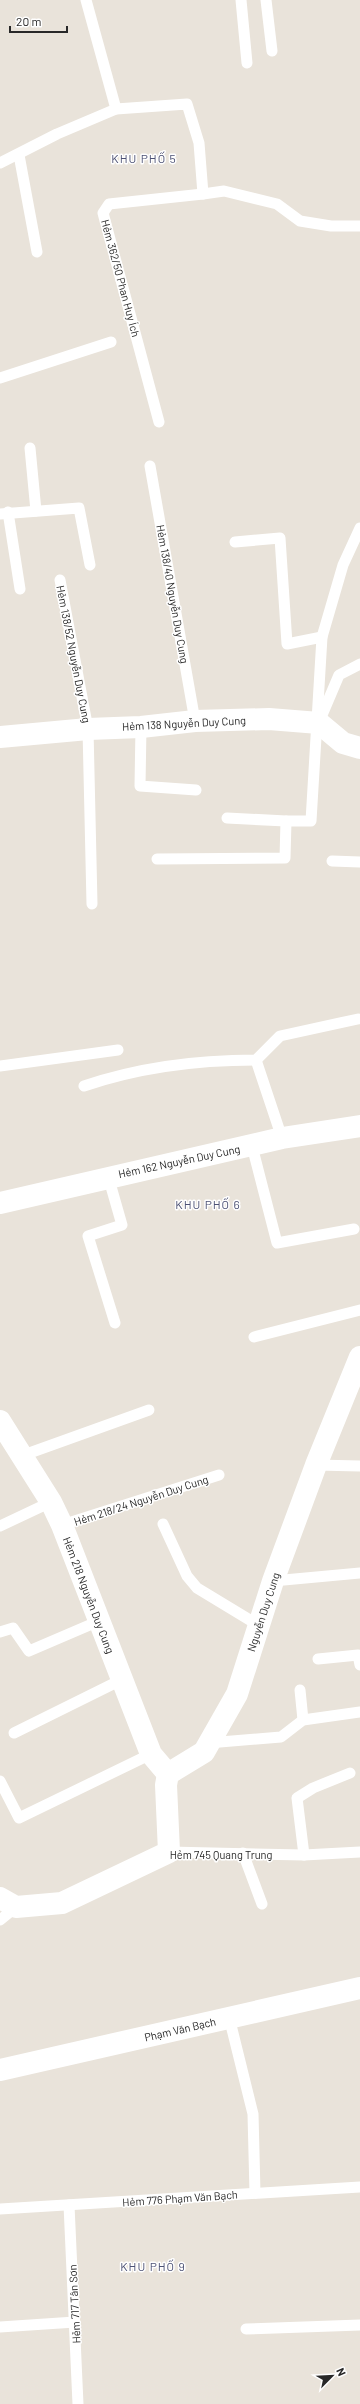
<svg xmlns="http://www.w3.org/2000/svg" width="360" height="2404" viewBox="0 0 360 2404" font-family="Barlow,sans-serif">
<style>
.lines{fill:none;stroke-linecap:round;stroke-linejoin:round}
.service{stroke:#fff;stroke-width:11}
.minor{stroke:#fff;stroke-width:22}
.tertiary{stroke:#fff;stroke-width:22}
.labels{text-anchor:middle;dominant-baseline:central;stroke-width:3;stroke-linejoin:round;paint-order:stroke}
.street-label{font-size:11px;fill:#282828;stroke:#fff}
.neighbourhood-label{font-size:12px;letter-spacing:1px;fill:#4c5174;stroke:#fff}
</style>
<rect width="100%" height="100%" fill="#e9e3da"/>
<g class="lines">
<!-- service -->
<g class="service">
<path d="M86,0l30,109"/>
<path d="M241,0l6,63"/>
<path d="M266,0l6,51"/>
<path d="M19,155l18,97"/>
<path d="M0,163l57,-29 59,-25 71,-5 12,39 4,51 21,-3 53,13 23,17 31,5h29"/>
<path d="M0,378l111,-36"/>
<path d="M159,422l-56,-209 6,-9 94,-10"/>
<path d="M30,448l6,63"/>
<path d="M150,466l45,255"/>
<path d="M8,512l12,77"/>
<path d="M0,514l79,-6 11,57"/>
<path d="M235,542l45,-4 7,106 35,-7"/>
<path d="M60,580l28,149 4,175"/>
<path d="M322,715l17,-40 21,-11"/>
<path d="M141,727l-1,59 56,4"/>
<path d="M227,818l59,3"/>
<path d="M157,859l128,-1 1,-37h25l11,-184 21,-72 17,-37"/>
<path d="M332,861l28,1"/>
<path d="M256,1060l26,78"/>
<path d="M0,1066l118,-16"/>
<path d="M84,1086c56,-19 113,-26 172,-26l24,-24 78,-17"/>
<path d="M252,1146l25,97 77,-14"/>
<path d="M108,1176l14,49 -34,11 27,87"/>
<path d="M254,1337l106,-27"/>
<path d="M21,1456l128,-46"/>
<path d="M316,1465l44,1"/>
<path d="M163,1524l24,52 10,12 61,37"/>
<path d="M62,1525l157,-50"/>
<path d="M0,1526l51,-24"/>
<path d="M273,1581l87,-8"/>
<path d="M0,1632l13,-4 16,23 70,-30"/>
<path d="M318,1659l40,-4 2,10"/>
<path d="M300,1690l3,30"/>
<path d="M14,1733l107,-53"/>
<path d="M208,1743l73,-6 22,-17 57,-8"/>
<path d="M0,1781l19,37 132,-64"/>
<path d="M169,1852l135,3 56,-3"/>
<path d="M243,1853l19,51"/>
<path d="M304,1855l-7,-57 16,-10 37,-15"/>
<path d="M0,1920l16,-13"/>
<path d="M229,2017l24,97 2,79"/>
<path d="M69,2205l9,199"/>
<path d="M0,2209l360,-22"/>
<path d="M0,2327l75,-5"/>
<path d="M246,2329l114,-4"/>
</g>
<!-- minor -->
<g class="minor">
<path d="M0,737l88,-8 53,-2 54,-6 74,-2 50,4 24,20 17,5"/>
<path d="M0,1203l282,-65 78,-12"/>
<path d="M0,1421l51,81 11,23 89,229 17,20"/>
<path d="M0,1898l16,9 46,-4 107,-51 -3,-67 2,-11 36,-22 33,-58 36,-113 43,-116 44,-108"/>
</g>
<!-- tertiary -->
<path class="tertiary" d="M0,2070l360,-82"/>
</g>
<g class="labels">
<!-- street labels -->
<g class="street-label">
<text transform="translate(121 278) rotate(75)">Hẻm 362/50 Phan Huy Ích</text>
<text transform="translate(173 594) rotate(80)">Hẻm 138/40 Nguyễn Duy Cung</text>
<text transform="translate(74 654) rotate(79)">Hẻm 138/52 Nguyễn Duy Cung</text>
<text transform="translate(184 723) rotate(-3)">Hẻm 138 Nguyễn Duy Cung</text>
<text transform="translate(179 1161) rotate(-12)">Hẻm 162 Nguyễn Duy Cung</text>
<text transform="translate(141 1500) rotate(-18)">Hẻm 218/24 Nguyễn Duy Cung</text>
<text transform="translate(89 1595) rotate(69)">Hẻm 218 Nguyễn Duy Cung</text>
<text transform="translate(263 1612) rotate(-72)">Nguyễn Duy Cung</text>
<text x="221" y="1854">Hẻm 745 Quang Trung</text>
<text transform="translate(180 2029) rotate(-13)">Phạm Văn Bạch</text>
<text transform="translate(180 2198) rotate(-4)">Hẻm 776 Phạm Văn Bạch</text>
<text transform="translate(74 2304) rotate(-93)">Hẻm 717 Tân Sơn</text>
</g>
<!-- neighbourhood labels -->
<g class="neighbourhood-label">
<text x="144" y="158">KHU PHỐ 5</text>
<text x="208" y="1204">KHU PHỐ 6</text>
<text x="153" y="2266">KHU PHỐ 9</text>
</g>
</g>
<!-- north arrow -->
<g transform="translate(332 2376) rotate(66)" stroke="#ffffff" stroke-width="3" paint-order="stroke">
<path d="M0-3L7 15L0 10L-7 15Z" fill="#282828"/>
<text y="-6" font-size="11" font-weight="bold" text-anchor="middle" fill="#282828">N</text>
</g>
<!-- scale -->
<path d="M10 26v6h57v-6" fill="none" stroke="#282828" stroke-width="2"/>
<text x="16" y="26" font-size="12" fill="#282828" stroke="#ffffff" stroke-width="3" paint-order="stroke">20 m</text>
</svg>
